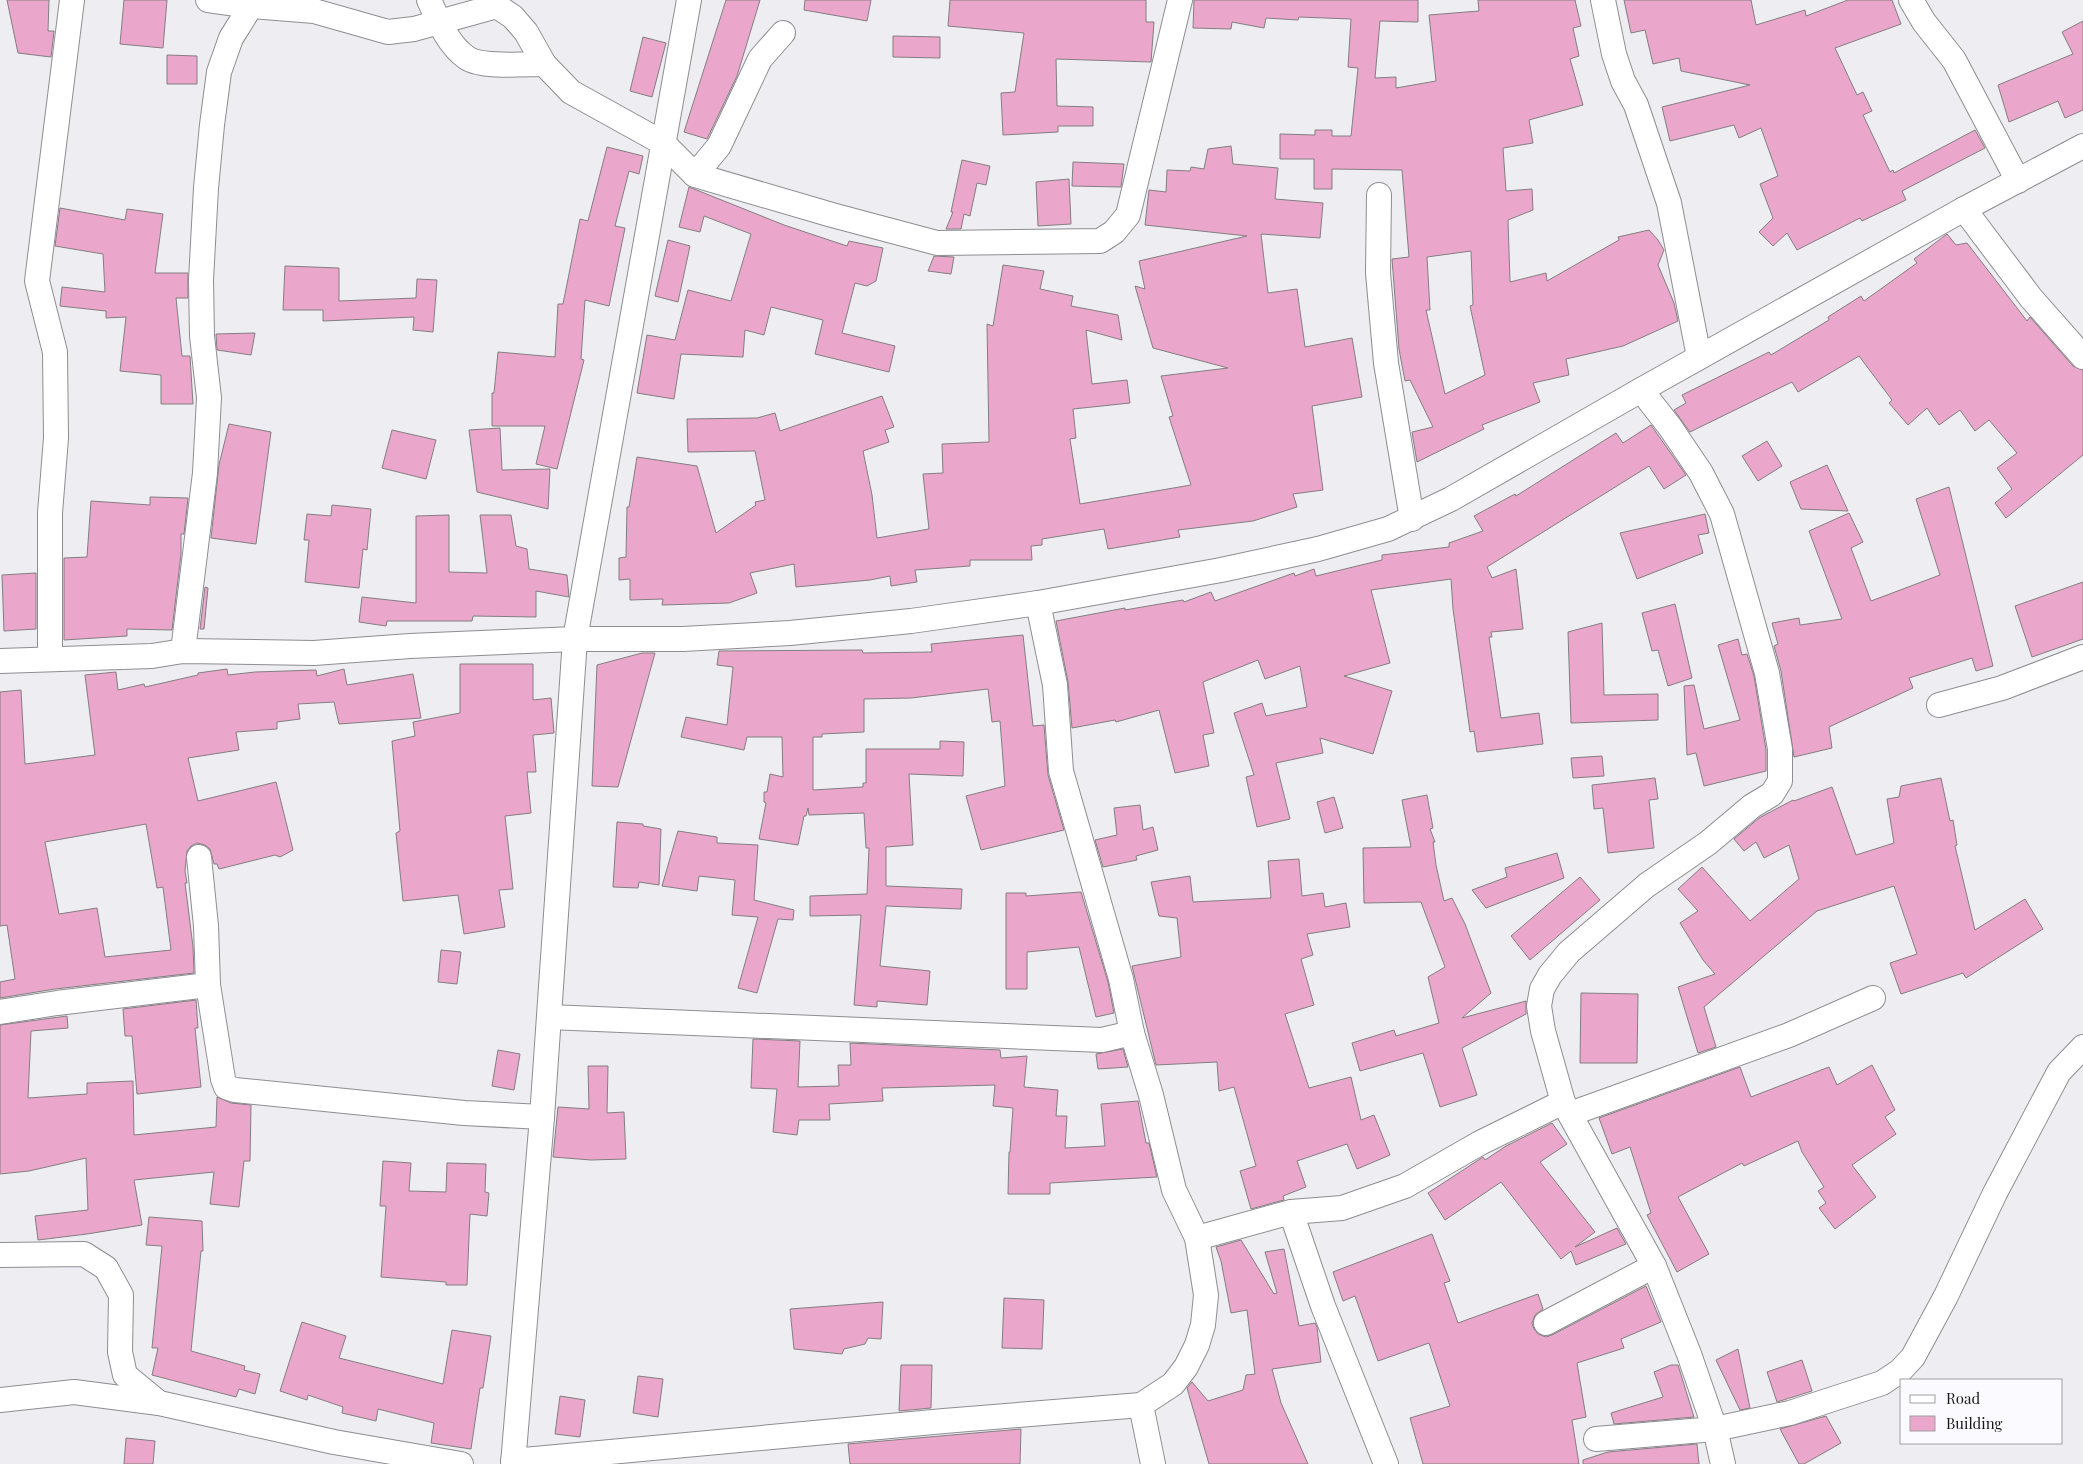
<svg xmlns="http://www.w3.org/2000/svg" width="2083" height="1464" viewBox="0 0 2083 1464" font-family="'Playfair Display',serif">
<style>
.building{fill:#eba7cb;stroke:#837e80;fill-rule:evenodd}
.lines{fill:none;stroke-linecap:round;stroke-linejoin:round}
.minor-casing{stroke:#8e8d92;stroke-width:26}
.minor{stroke:#fff;stroke-width:24}
</style>
<rect width="100%" height="100%" fill="#ededf2"/>
<!-- building -->
<g class="building">
<path d="M7,0h42l-1,31h6l-3,26 -33,-4z"/>
<path d="M124,0h43l-4,48 -43,-4z"/>
<path d="M726,0h34l-23,76 -30,63 -23,-7z"/>
<path d="M805,0h66l-4,21 -63,-11z"/>
<path d="M950,0h196v22h8l-3,40 -95,-3 1,47 36,1v19h-35v6l-55,3 -2,-42 14,-1 9,-59 -76,-7z"/>
<path d="M1194,0h224v22l-38,-1 -5,57 21,-1v11l40,-7 -7,-66 50,-4 -1,-11h97l6,26 -8,2 6,28 -9,3 13,46 -54,15 4,23 -30,5 3,43 26,-2 1,21 -25,10 2,62 36,-9 1,8 72,-41 -1,-3 31,-7 9,10 6,10 -6,15 16,38 4,18 -55,25 -57,13 3,16 -36,8 7,19 -58,23 2,4 -67,33 -5,-30 21,-5 -23,-47 -5,1 -6,-32 -7,-90 17,-2 -7,-87 -70,-1v20h-18v-30h-34v-25l35,1v-5h17v6h19l7,-68 -10,-1 3,-48 -52,-2 -1,3 -32,-2 -2,10 -32,-6 -1,7 -38,-1zM1471,251l2,54 -3,1 15,69 -40,19 -19,-84h4l-3,-53z"/>
<path d="M1624,0h127l5,25 49,-15 1,6 42,-16h44l9,24 -66,24 22,47 6,-3 9,19 -9,4 27,57 3,-2 1,3 81,-43 10,18 -83,43 4,9 -44,21 -2,-3 -63,32 -10,-17 -14,13 -14,-14 14,-14 -13,-34 18,-8 -17,-48 -22,10 -5,-13 -64,16 -8,-34 88,-22 -69,-14 -2,-13 -26,6 -8,-34 -14,3z"/>
<path d="M2083,21v89l-18,8 -7,-17 -49,21 -11,-37 75,-31 -11,-22z"/>
<path d="M893,36l47,1v21l-47,-1z"/>
<path d="M643,37l23,6 -14,54 -22,-6z"/>
<path d="M167,55l30,1v28h-30z"/>
<path d="M1231,146l2,18 45,4 -3,31 48,4 -3,35 -59,-4 7,59 29,-4 8,58 47,-9 10,59 -50,9 11,84 -30,4 4,13 -44,14 -75,9 2,7 -72,12 -4,-20 -62,10v6l-11,1 1,14h-62v6l-55,4 2,12 -26,4 -1,-10 -20,4 -74,7 -2,-23 -44,9 7,20 -28,10 -67,2 1,-6 -33,1v-21l-11,1v-22l7,-1 1,-50h2l8,-50 60,9 19,67 40,-28 -1,-3 10,-2 -10,-49 -67,1 -1,-33 70,-1 18,-5 5,18 102,-35 12,31 -9,3 4,12 -26,9 9,44 5,43 52,-9 -6,-55 20,-1 -1,-29 47,-2 -2,-118 6,2 10,-61 41,6 -4,18 33,7 -2,10 47,9 4,25 -36,-10 6,54 35,-4 3,23 -57,6 3,29 -6,1 10,65 111,-19 -22,-68 4,-1 -12,-40 67,-8 -75,-20 -18,-62 10,3 -6,-28 108,-25 -102,-11 4,-35 17,2 1,-22 23,1 1,-4 13,2 4,-20z"/>
<path d="M607,147l36,9 -4,18 -10,-3 -14,55 10,2 -16,78 -24,-6 -4,59 3,1 -27,109 -21,-5 9,-38h-53v-33h2l4,-41 57,5 3,-53h5l17,-85 8,2z"/>
<path d="M962,160l28,6 -4,19 -9,-2 -7,33 -6,-2 -3,15h-15l7,-17h-2z"/>
<path d="M1073,162l51,2 -3,23 -49,-1z"/>
<path d="M1069,179l2,45 -33,2 -2,-44z"/>
<path d="M689,187l95,38 63,21 2,-5 34,7 -7,33 -9,5 -12,-3 -13,50 53,13 -6,26 -74,-18 8,-34 -52,-13 -7,28 -19,-5 -2,27 -62,-3 -7,45 -37,-6 10,-58 28,5 13,-50 43,11 20,-67 -47,-18 -4,16 -21,-5z"/>
<path d="M60,208l65,12 2,-11 36,5 -8,59h33v25h-12l6,58h8l3,48h-32v-29l-41,-4 6,-54 -20,1v-7l-46,-5 2,-19 43,5 -2,-38 -48,-8z"/>
<path d="M1947,234l9,11 11,-2 60,78 3,-4 43,49 10,4v85l-77,63 -11,-15 17,-14 -15,-21 20,-15 -28,-33 -14,11 -15,-21 -21,15 -12,-17 -19,17 -19,-22 3,-3 -33,-44 -61,36 -6,-10 -102,50 -16,-22 12,-7 -4,-8 87,-43 2,3 58,-35 -1,-3 33,-21 3,5 53,-38 -3,-4z"/>
<path d="M668,240l22,6 -12,56 -23,-6z"/>
<path d="M934,256l20,1 -3,17 -23,-3z"/>
<path d="M285,266l54,2v33l77,-3 1,-19 20,1 -4,52 -20,-2 1,-13 -91,4v-11h-40z"/>
<path d="M255,333l-4,22 -34,-5 -1,-16z"/>
<path d="M229,424l42,8 -15,112 -45,-6 8,-73z"/>
<path d="M1651,425l35,50 -22,14 -15,-23 -162,101 5,11 24,-9 7,60 -32,3 1,5h-3l12,81 38,-5 4,31 -66,8 -3,-21 -4,1 -17,-123 -2,-30 -80,11 19,73 -46,13 48,15 -19,63 -53,-16 3,15 -47,10 14,56 -33,8 -11,-50 8,-2 -20,-62 28,-10 4,13 41,-9 -7,-41 -35,13 -7,-19 -55,22 11,51 -11,2 6,31 -34,7 -16,-63 -43,12 -1,-2 -43,8 -4,-46 -12,-61 69,-13v2l58,-10 1,2 27,-10 4,9 79,-28 1,3 19,-7 2,7 66,-16v-5l67,-8v-4l34,-12 -9,-15 41,-22 1,2 100,-63 7,10z"/>
<path d="M500,428l2,42 48,-1 -2,40 -71,-17 -8,-62z"/>
<path d="M392,430l44,10 -10,39 -44,-11z"/>
<path d="M1767,441l15,25 -24,15 -16,-25z"/>
<path d="M1827,465l21,46 -47,-2 -11,-27z"/>
<path d="M1949,487l44,179 -17,5 -4,-13 -63,20 4,10 -84,39 3,21 -38,9 -13,-86 -7,-25 4,-2 -6,-21 27,-5 1,7 42,-6 -33,-88 40,-18 14,29 -12,6 20,53 69,-26 -24,-76z"/>
<path d="M150,497l38,1 -4,36h-3v20l-9,76 -45,-1v7l-63,4v-82l23,-1 4,-56 59,4z"/>
<path d="M332,505l39,4 -4,41 -4,-1 -4,39 -54,-6 4,-42h-5l3,-26 24,2z"/>
<path d="M1705,514l4,19 -11,2 5,18 -66,26 -17,-46z"/>
<path d="M449,515v57l38,1 -7,-58h31l5,31 11,3 2,20 38,6 2,22 -33,-6v26l-63,-1 -1,5h-85l-1,5 -27,-4 3,-25 54,6v-87z"/>
<path d="M36,573v56l-32,2 -2,-56z"/>
<path d="M2083,582v57l-51,18 -17,-51z"/>
<path d="M205,587l3,1 -4,41h-4z"/>
<path d="M1675,604l17,74 -24,8 -10,-36 -6,1 -10,-38z"/>
<path d="M1602,623l2,72 54,-1v26l-87,3 -3,-91z"/>
<path d="M1023,635l10,91 11,-1 4,50 16,55 -83,20 -15,-54 39,-10 -5,-65 -8,1 -4,-33 -77,9 -47,1v33l-42,2v3h-9v53l50,-3v-4h3v-34h74v-8l24,1 -1,34 -54,-2 4,71 -27,2v39l76,3 -1,20 -75,-3 -6,60 50,5 -3,34 -50,-4v6l-23,-2 7,-90 -51,1v-20l57,-2 2,-46h-3l-2,-35 -55,2 -1,-7 -2,8h-2l-6,29 -39,-6 7,-36 -2,-1v-10h3l3,-18 13,3 -1,-40h-35l-3,13 -63,-13 5,-20 41,8 6,-58 -16,-2 2,-14 143,-1 1,3 69,-1 -1,-8z"/>
<path d="M1738,639l4,16 5,-1 7,22 12,74v21l-62,15 -8,-33 -9,2 -3,-69 10,-1 10,44 36,-9 -22,-75z"/>
<path d="M642,653h13l-37,134 -26,-1 5,-121z"/>
<path d="M460,664h73v36l18,-2 3,35 -21,2 3,37h-9l4,41 -26,3 8,73 -14,1 6,37 -41,7 -6,-39 -55,6 -7,-68 4,-2 -8,-90 23,-5 -2,-14 47,-9z"/>
<path d="M227,669l1,6 27,-3 61,-2 1,6 27,-7 3,16 66,-11 8,44 -82,6 -5,-22 -36,2 2,15 -23,3v7l-41,3 3,18 -51,8 10,43 78,-19 17,68 -13,7 -5,-2 -56,14 -2,-5h-3l-4,-15 -5,-4 -8,-2 -6,3 -4,5 -2,20 2,12h-2l8,64 1,26 -139,16 -55,9v-16l15,-3 -8,-54 -7,1v-234l21,-2 4,74 70,-9 -10,-80 31,-3 2,18 26,-6 1,3 53,-12v-2zM146,824l11,64 6,-1 8,63 -66,7 -8,-49 -38,6 -14,-72z"/>
<path d="M1602,756l2,20 -31,2 -2,-20z"/>
<path d="M1655,778l3,21 -9,1 5,48 -46,5 -5,-45 -9,1 -2,-24z"/>
<path d="M1941,778l9,43 3,-1 4,25 -2,1 20,84 50,-31 18,30 -77,49 -3,-5 -62,21 -11,-31 27,-9 -23,-68 -77,25 -113,96 12,40 -18,6 -20,-66 37,-13 -12,-14 -23,-37 18,-12 -20,-22 24,-22 48,54 49,-42 -10,-34 -25,13 -8,-16 -12,9 -10,-12 25,-21 34,-18 1,1 38,-14 24,68 38,-12 -7,-44 12,-2 2,-11z"/>
<path d="M1427,795l6,33 -3,1 5,13h-2l3,23 8,36 8,-3 13,26 26,69 -29,25 64,-17v13l-64,34 15,47 -37,12 -17,-54 -63,18 -8,-28 42,-13 2,6 43,-13 -11,-46 17,-10 -24,-65 -57,1 -1,-55 48,-1 -9,-47z"/>
<path d="M1334,797l9,31 -18,5 -8,-31z"/>
<path d="M1140,805l3,25 10,-3 5,23 -22,6 1,4 -34,7 -8,-27 22,-5 -3,-27z"/>
<path d="M617,822l26,2v2l18,3 -2,56 -20,-3 -1,6 -25,-1z"/>
<path d="M678,831l39,6v6l41,2 -4,55 40,10 -1,10 -15,-1 -21,74 -19,-5 20,-71 -26,-2 3,-35 -36,-4 -2,15 -35,-5z"/>
<path d="M1557,853l7,25 -78,30 -14,-18 35,-13 -2,-9z"/>
<path d="M1299,859l3,37 21,-3 2,14 21,-4 4,24 -43,7 6,21 -12,4 13,46 -29,9 24,74 42,-11 10,43 13,-5 16,40 -33,14 -10,-25 -50,17 9,26 -23,9 1,4 -33,9 -11,-38 16,-5 -22,-79 -15,4 -2,-29 -61,3 -24,-99 49,-9 -4,-39 -18,-2 -8,-34 39,-6 3,26 78,-4 -3,-37z"/>
<path d="M1580,877l20,23 -70,60 -19,-24z"/>
<path d="M1081,892l27,90 6,31 -18,4 -17,-70 -52,5v37h-21v-96h20v3z"/>
<path d="M441,950l20,2 -4,32 -19,-2z"/>
<path d="M1581,993l57,1 -1,69h-57z"/>
<path d="M196,1000l2,28h-3l6,59 -64,7 -5,-58h-7l-2,-27z"/>
<path d="M67,1016l1,12 -37,3 -3,67 59,-4v-11l46,-2 1,54 82,-8 1,-30 14,6 20,2 -1,56h-6l-5,46 -29,-3 4,-32 -80,8 8,45 -55,9 -49,6 -3,-24 53,-6 -2,-52 -57,13 -29,3v-149z"/>
<path d="M753,1039l47,2 -2,46 41,-1 -1,-21h13l-1,-22 150,7 1,8 26,-2 -3,31 34,3 -2,26h11l-2,32 40,-2 -4,-42 37,-3 8,42h3l8,34 -107,6v11h-42l1,-42h1l3,-44 -20,-2 2,-21 -113,3 1,13 -54,3 1,16h-31l-2,15 -24,-3 4,-43 -26,-1z"/>
<path d="M1123,1049l5,18 -30,2 -2,-15z"/>
<path d="M498,1050l22,4 -6,36 -22,-4z"/>
<path d="M1872,1065l23,45 -10,7 11,17 -44,31 24,32 -41,32 -16,-21 7,-5 -8,-12 6,-4 -22,-35 -4,-11 -54,25 -2,-3 -64,34 31,57 -32,18 -30,-57 4,-2 -21,-66 -18,7 -13,-36 141,-51 11,30 78,-30 8,18z"/>
<path d="M588,1066h20l-1,47 17,-1 2,47 -35,1 -38,-3 5,-50 31,2z"/>
<path d="M1552,1123l15,21 -27,18 55,70 -20,15 42,-19 9,16 -50,21 -5,-14 -10,8 -60,-77 -56,38 -17,-27 55,-36 2,3 21,-14z"/>
<path d="M383,1161l28,2 -2,28 37,1 1,-29 39,1 -1,28 4,1 -2,23 -17,-2 -3,71h-21v-3l-65,-5 5,-71h-6z"/>
<path d="M149,1217l53,4 1,30h-2l-10,100 54,15 -1,4 16,4 -5,20 -16,-5 -3,8 -84,-22 6,-27h-6l10,-102 -16,-1z"/>
<path d="M1432,1234l18,47 -6,2 14,40 80,-29 5,15 -8,6 -3,8 2,6 4,5 8,3 6,-2 94,-49 15,36 -40,17 3,9 -47,15 9,54 -14,3 7,44h-156l-13,-46 40,-12 -21,-63 -51,18 -23,-65 -12,5 -10,-29z"/>
<path d="M1241,1240l33,54 3,-1 -12,-41 19,-3 15,77 16,-3 2,4 4,35 -49,7 9,34 27,61h-99l-22,-76 5,-6 16,19 35,-11 3,-15 9,-1 -8,-64 -16,3 -10,-52 -5,-14z"/>
<path d="M1004,1298l40,2 -2,49 -40,-1z"/>
<path d="M883,1302l-2,37 -13,-1 -3,6 -21,5 -2,5 -48,-5 -4,-40z"/>
<path d="M302,1322l44,14 -7,22 104,26 9,-54 39,6 -8,52h-3l-9,61 -40,-6 3,-20 -56,-14 -2,12 -34,-8 1,-6 -35,-12 -1,5 -27,-9z"/>
<path d="M1738,1349l12,59 -10,2 -24,-50z"/>
<path d="M1802,1360l10,31 -35,11 -10,-30z"/>
<path d="M901,1365h31l-1,43 -32,3z"/>
<path d="M1671,1365h7l16,52 -80,7 -3,-11 52,-16 -9,-25z"/>
<path d="M638,1376l25,3 -5,38 -25,-4z"/>
<path d="M560,1396l25,4 -5,37 -25,-3z"/>
<path d="M1826,1416l15,27 -37,21h-5l-19,-35z"/>
<path d="M1021,1429l-1,35h-170l-2,-20z"/>
<path d="M126,1438l29,3 -2,23h-29z"/>
<path d="M1697,1444l2,20h-116v-4l25,-8z"/>
</g>
<g class="lines">
<defs>
<g id="minor">
<path d="M208,0l43,6 63,5 74,21 26,-3 83,-23"/>
<path d="M429,0c9,20 19,45 38,58 15,10 58,6 77,6"/>
<path d="M488,0l25,17 13,15 18,32 27,28 92,51 32,32 137,40 105,28 163,-2 14,-9 14,-17 52,-215"/>
<path d="M1603,0l11,54 9,27 13,24 33,98 30,154"/>
<path d="M1911,0l13,22 30,38 64,121"/>
<path d="M695,175l24,-29 41,-87 23,-26"/>
<path d="M1379,195l-1,78 8,90 26,156"/>
<path d="M1964,209l67,89 52,59"/>
<path d="M1641,390l29,37 31,46 21,41 45,159 13,76v32l-8,13 -20,12 -44,37 -61,42 -78,67 -19,23 -8,14 -3,17 4,25 20,71 91,164 35,88 26,75 8,35"/>
<path d="M183,651l22,-178 4,-75 -7,-62 -1,-56 5,-92 6,-63 7,-53 12,-34 20,-32"/>
<path d="M50,659v-146l6,-75 -1,-86 -18,-71 35,-281"/>
<path d="M0,661l152,-5 31,-5 131,2 96,-7 165,-7h108l107,-6 121,-12 127,-18 183,-33 97,-21 70,-20 63,-30 190,-109 323,-181 119,-63"/>
<path d="M1939,705l63,-17 81,-31"/>
<path d="M199,857l7,69 2,59 15,94 3,8 9,3 229,23 78,4"/>
<path d="M0,1012l57,-9 151,-18"/>
<path d="M549,1017l553,23 30,-7"/>
<path d="M1570,1114l219,-79 84,-37"/>
<path d="M1291,1212l32,94 63,158"/>
<path d="M1197,1238l94,-26 51,-4 63,-22 75,-43 83,-41"/>
<path d="M0,1255l84,-1 22,14 15,27 -1,57 5,23 34,28"/>
<path d="M1546,1323l108,-57"/>
<path d="M0,1400l74,-8 85,11 175,39 127,22"/>
<path d="M1141,1405l12,59"/>
<path d="M1596,1439l119,-10 75,-16 92,-30 18,-12 13,-14 33,-61 49,-103 64,-121 24,-25"/>
<path d="M513,1461l431,-40 197,-16 32,-21 13,-17 11,-22 6,-20 3,-30 -9,-57 -23,-48 -23,-95 -19,-62 -11,-54 -60,-208 -6,-86 -17,-82"/>
<path d="M513,1464l29,-347 33,-478 114,-639"/>
</g>
</defs>
<!-- minor casing -->
<use href="#minor" class="minor-casing"/>
<!-- minor -->
<use href="#minor" class="minor"/>
</g>
<!-- legend -->
<rect x="1900" y="1379" width="162" height="65" fill="#fbfaff" stroke="#a0a0a3"/>
<rect x="1910" y="1395" width="25" height="8" fill="#ffffff" stroke="#a0a0a3"/>
<text x="1946" y="1404" font-size="15" fill="#181819">Road</text>
<rect x="1910" y="1416" width="25" height="15" fill="#eba7cb" stroke="#a0a0a3"/>
<text x="1946" y="1429" font-size="15" fill="#181819">Building</text>
</svg>
